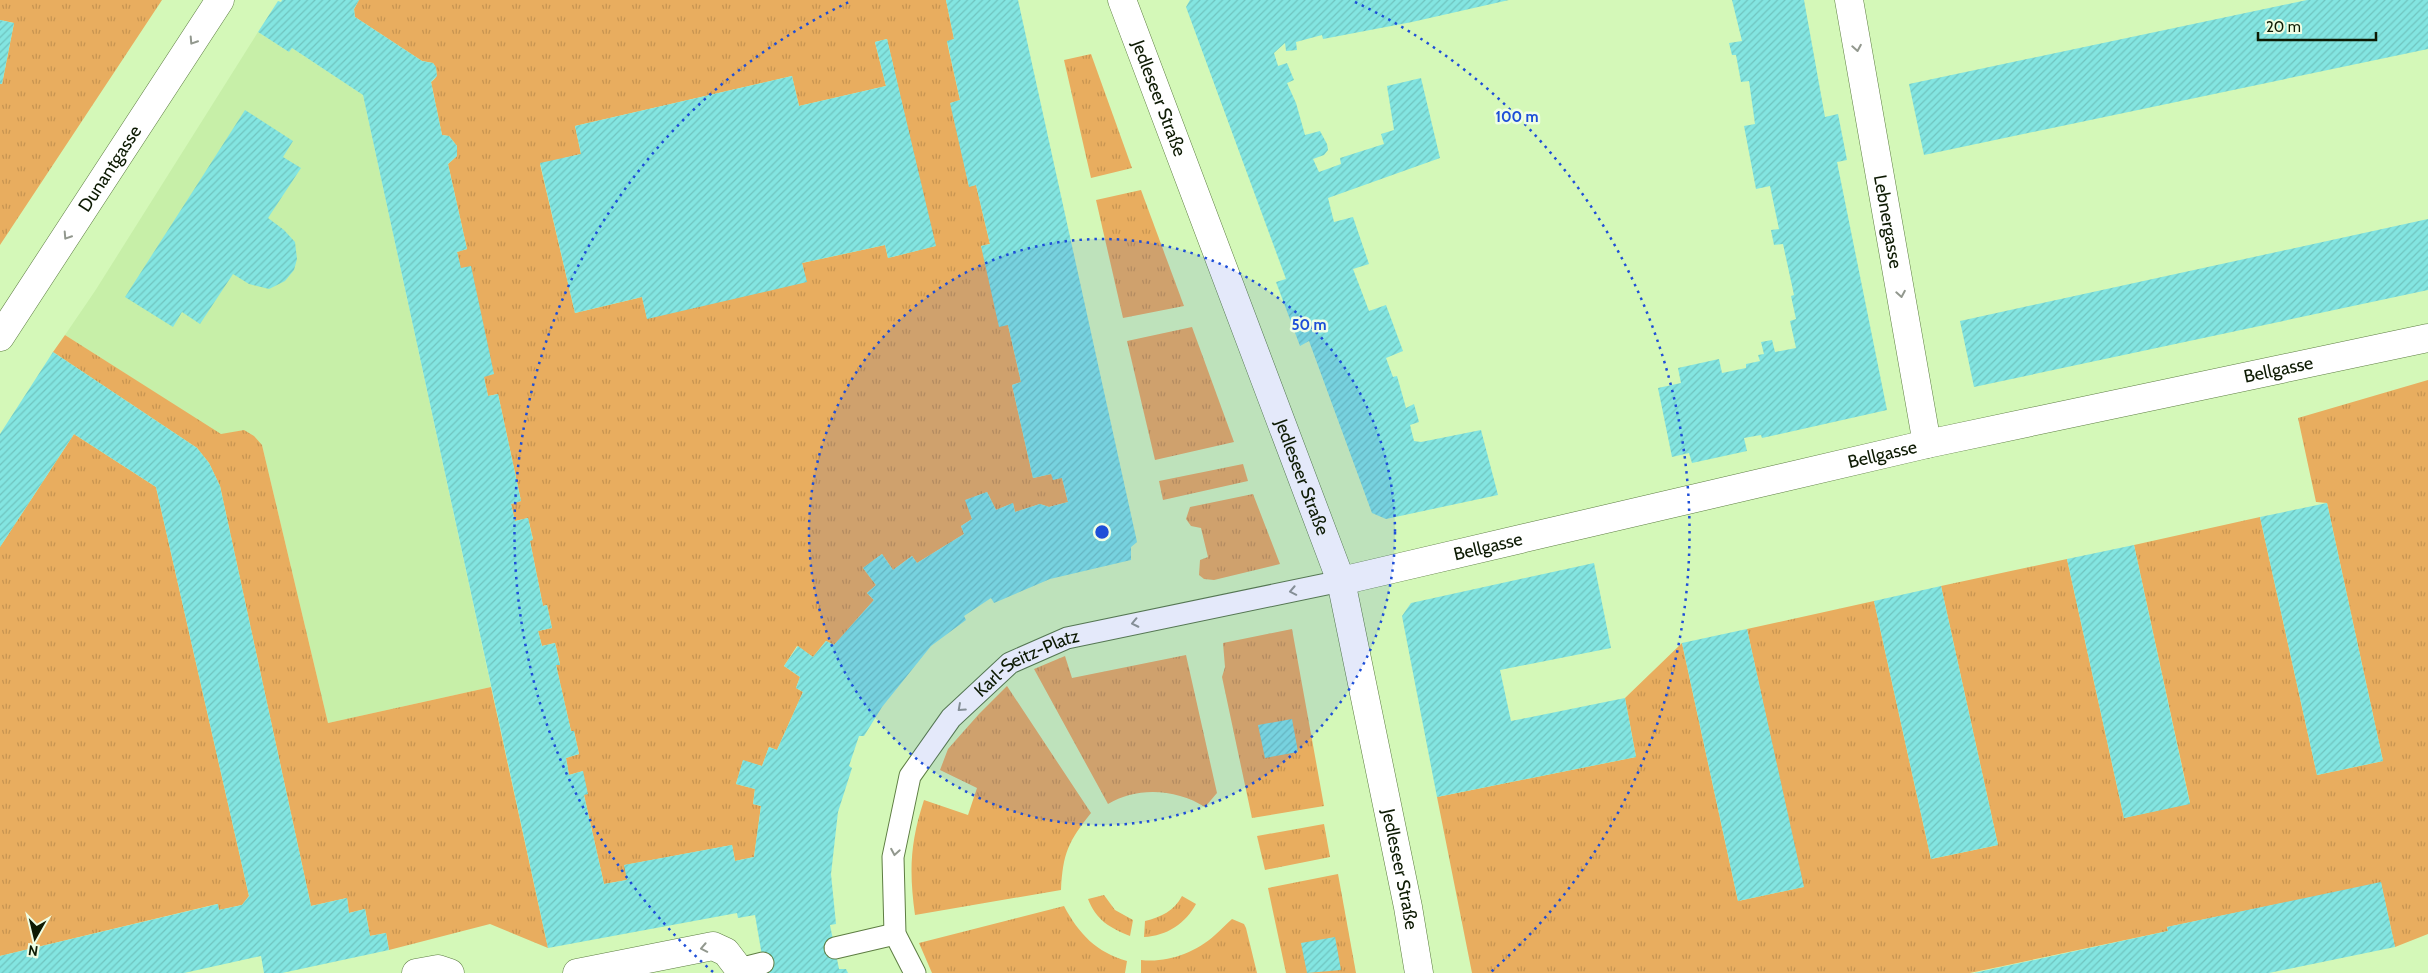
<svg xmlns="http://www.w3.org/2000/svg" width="2428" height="973" viewBox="0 0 2428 973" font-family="Cabin,sans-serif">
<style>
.built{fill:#c7efa8}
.grass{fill:url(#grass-tufts);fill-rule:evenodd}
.building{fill:url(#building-hatch)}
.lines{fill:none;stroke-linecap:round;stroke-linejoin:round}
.service-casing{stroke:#5d7d42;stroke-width:23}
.minor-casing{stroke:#5d7d42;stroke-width:29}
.tertiary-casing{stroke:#5d7d42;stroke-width:29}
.service{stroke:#fff;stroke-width:21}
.minor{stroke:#fff;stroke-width:28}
.tertiary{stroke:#fff;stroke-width:28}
.oneway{stroke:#92988e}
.ring{fill:none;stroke:#1d4ed8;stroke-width:2.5;stroke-dasharray:2.5 5}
.labels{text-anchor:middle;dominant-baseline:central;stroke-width:5;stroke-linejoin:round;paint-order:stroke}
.street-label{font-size:18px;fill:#0d1a03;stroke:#effee4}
.centre{fill:#1d4ed8;stroke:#effee4;stroke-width:2.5}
.ring-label{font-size:15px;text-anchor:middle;font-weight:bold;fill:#1d4ed8;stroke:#effee4;stroke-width:5;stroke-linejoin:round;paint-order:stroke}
</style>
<defs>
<pattern id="grass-tufts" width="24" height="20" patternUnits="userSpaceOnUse" patternTransform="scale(1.25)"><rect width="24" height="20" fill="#e8ad5f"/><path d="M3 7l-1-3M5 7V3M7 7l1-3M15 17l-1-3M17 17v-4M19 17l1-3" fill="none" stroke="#c69451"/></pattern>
<pattern id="building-hatch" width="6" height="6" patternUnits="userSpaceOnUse" patternTransform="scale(1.25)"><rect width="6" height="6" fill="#83e5e1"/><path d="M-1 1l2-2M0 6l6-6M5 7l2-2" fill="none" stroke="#70c4bf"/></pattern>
</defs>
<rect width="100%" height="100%" fill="#d4f8b8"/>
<!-- built -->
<path class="built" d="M258,32l31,20 3,-4 71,47 128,592 -163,36 -66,-278 -18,-15 -23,5 -156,-100 30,-44z"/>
<!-- grass -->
<g class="grass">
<path d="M0,0h162l-162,245v-161h2l12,-61 -14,-3z"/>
<path d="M359,0h587l8,39 -7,3 13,58 -9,3 18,83 7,-1 14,59 -9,2 27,79 13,57 -9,3 21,93 18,-4 11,4 6,24 -19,5 -9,-3 -25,8 -2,-9 -17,7 -9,-18 -21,8 6,19 -11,7 3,8 -47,29 -5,-7 -19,14 -11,-16 -19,14 13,17 -9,8 7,7 -40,45 -8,-4 -13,16 -16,-11 -13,20 16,11 -4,11 7,4 -26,58 -8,-3 -7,19 -19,-5 -7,23 19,5 -2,15 8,2 -7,51 -19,4 -3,-16 -107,20 2,15 -23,4 -20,-89 -1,-24 -14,4 -3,-17 13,-4 -5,-23h-3l-15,-66 4,-1 -5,-21 -13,3 -4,-15 14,-3 -5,-23 -4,1 -13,-65 3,-2 -5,-21 -13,3 -4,-17 10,-3 -23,-107 -10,2 -31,-144 10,-3 -19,-85 9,-8v-10l-8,-10 -7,-1 -11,-53c8,-5 6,-12 2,-19l-11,-2 -67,-44 -1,-8zM887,39l48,207 -47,12 -3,-13 -83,18 4,18 -159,37 -5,-21 -67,16 -35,-149 41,-10 -6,-28 217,-50 7,30 87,-20 -11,-44z"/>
<path d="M1091,54l41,114 -41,10 -27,-118z"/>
<path d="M1141,190l43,116 -61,12 -27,-118z"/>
<path d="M1192,327l42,115 -79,18 -28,-119z"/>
<path d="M65,335l156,99 23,-4 10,6 8,9 66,278 163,-36 57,261 -58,-24 -101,26 -3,-17 -16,3 -5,-27 -16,4 -2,-15 -36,8 -91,-420 -11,-23 -12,-15 -144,-96z"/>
<path d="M2428,380v554l-33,13 -14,-64 -214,44 1,4 -198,42h-498l-35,-176 199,-40 -11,-59 57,-55 56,258 65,-14 -56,-258 127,-28 57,258 67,-14 -57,-259 126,-27 57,259 66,-15 -56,-258 126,-28 57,258 66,-14 -56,-258 -11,-1 -18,-84z"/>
<path d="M74,434l82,53 93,409 -7,9 -23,5 -2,-6 -217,52v-409z"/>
<path d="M1243,464l5,17 -85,19 -4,-19z"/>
<path d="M1253,494l27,70 -66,16 -10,-1 -5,-4 1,-15 8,-3 -7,-29 -10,-2 -5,-7 4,-12z"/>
<path d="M1292,629l32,177 -72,12 -30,-141 3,-10 -2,-24z"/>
<path d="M1186,655l31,138 -12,14c-28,-18 -68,-21 -97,-3l-74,-135 31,-13 7,22z"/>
<path d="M1007,686l84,127c-23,29 -28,40 -30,77l-146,25c-6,-44 -5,-72 9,-115l44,15 9,-27 -37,-18 8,-21 31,-35z"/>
<path d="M1324,824l6,33 -65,13 -8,-34z"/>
<path d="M1338,874l18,99h-70l-18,-85z"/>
<path d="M1104,895l11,15 18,10 -3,16c-20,-8 -34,-16 -42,-37z"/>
<path d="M1182,896l14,8c-10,19 -29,32 -52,33l1,-16c16,-4 29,-10 37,-25z"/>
<path d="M1064,906c15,28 32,46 63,55l-2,12h-193l-13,-30z"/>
<path d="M1232,919l12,5 2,4 11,45h-116v-13c26,3 54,-7 74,-25 6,-5 11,-11 17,-16z"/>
</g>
<!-- building -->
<g class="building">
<path d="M282,0h77l-5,9 1,8 67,44 11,2 3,4 1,9 -6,6 11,53 7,1 8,10v10l-9,8 19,85 -10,3 4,16 10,-2 23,108 -10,3 2,10 2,9 10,-2 23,107 -10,3 4,17 13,-3 5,22 -3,1 13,65 4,-1 5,23 -14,3 4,15 13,-3 5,22h-4l15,66h3l5,23 -13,4 3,17 14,-4 5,23 -4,1 20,89 23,-4 -3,-15 108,-20 3,16 19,-4 7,-51 -8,-2 2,-15 -19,-5 7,-24 19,6 7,-19 8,3 26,-58 -7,-4 4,-11 -16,-11 14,-20 15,11 13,-16 8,4 40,-45 -7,-7 9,-8 -13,-17 19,-14 11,16 19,-14 5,7 47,-29 -3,-8 11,-7 -7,-19 22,-8 9,18 17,-7 2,9 25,-8 9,3 19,-5 -6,-24 -9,2 -2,-6 -18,4 -21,-93 9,-3 -13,-57 -9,2 -18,-81 9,-2 -14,-59 -7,2 -19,-84 10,-3 -13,-59 7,-2 -8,-39h72l119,542 -6,5v13l-81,19 -56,24 -3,-5 -27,18 2,4 -35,26 -49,61 -18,29h-5l-10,30 3,2 -14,44 -7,62 5,50 -6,1 9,44h7l2,4h-83l-10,-58 -17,3 -1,-5 -189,35 -185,-853 -71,-47 -3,4 -31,-20 20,-31 3,1z"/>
<path d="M1190,0h319l-97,22 -89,17 -1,-4 -26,7 1,8 -11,1 -1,-8 -11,10 4,13 9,-3 7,17 -7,3 9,20 9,32 15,-4 7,13 1,6 -4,5 -11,4 6,13 22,-8 -1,-6 44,-14 -3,-10 13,-4 -7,-44 34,-8 19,80 -112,40 6,24 19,-5 16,47 -16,5 16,42 17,-6 17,46 -17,7 7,19 4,-1 9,32 8,-4 5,18 -9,3 4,16 7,1 60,-12 17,65 -112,24 -14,-6 -63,-172 -9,5 -24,-64 10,-3 -100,-272z"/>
<path d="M1732,0h72l21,117 13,-3 9,46 -10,2 50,248 -125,28 -1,-3 -17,3 3,13 -55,12 -3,-10 -17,4 -14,-69 23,-5 -3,-15 41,-9 3,14 24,-5v-4l14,-3 -2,-6 6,-1 -3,-12 11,-2 3,12 21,-4 -6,-27 6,-2 -5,-23 3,-1 -11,-51 -9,1 -3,-15 8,-1 -9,-43 -14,3 -12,-63 11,-2 -6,-43 -8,1 -5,-27h-4l-3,-12 13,-2z"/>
<path d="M2307,0h121v49l-504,106 -15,-71z"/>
<path d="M0,20l14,3 -12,61h-2z"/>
<path d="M887,39l49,207 -48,12 -3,-13 -83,18 5,19 -160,37 -5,-22 -67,16 -35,-150 41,-9 -6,-28 217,-50 7,30 87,-20 -11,-44z"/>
<path d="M245,110l48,31 -10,16 18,11 -33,50 16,12 11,12 2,17 -3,11 -9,11 -16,8 -20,-5 -16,-10 -33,50 -18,-12 -9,15 -48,-30z"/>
<path d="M2428,219v71l-454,97 -14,-66z"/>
<path d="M53,352l144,96 12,15 11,23 91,420 36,-8 2,15 16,-4 5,27 16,-3 3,17 -107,23h-18l-3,-17 -77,17h-184v-17l218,-52 1,6 23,-5 7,-9 -93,-409 -82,-53 -74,113v-113z"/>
<path d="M2327,503l56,258 -66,14 -57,-258z"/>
<path d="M2134,545l56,259 -66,14 -57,-259z"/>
<path d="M1594,563l17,85 -111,22 11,51 114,-23 11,59 -199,40 -35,-181 9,-13z"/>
<path d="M1941,586l57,259 -67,14 -57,-258z"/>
<path d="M1747,629l57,258 -66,14 -56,-258z"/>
<path d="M1292,719l6,33 -33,6 -7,-33z"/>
<path d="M2381,882l14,65 -126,26h-295l194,-42 -1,-4z"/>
<path d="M1335,937l6,33 -34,3 -6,-30z"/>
</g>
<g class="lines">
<defs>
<g id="service">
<path d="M835,948l60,-14"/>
<path d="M739,969l24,-6"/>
<path id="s1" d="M915,973l-20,-39 -2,-77 17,-81 41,-58 59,-55 57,-25 274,-57"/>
</g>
<g id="minor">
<path id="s2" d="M1849,0l78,444"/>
<path id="s3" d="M0,337l220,-337"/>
<path id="s4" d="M1341,581l586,-137 501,-106"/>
<path d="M416,973l22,-4 12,4"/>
<path d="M577,973l136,-27 13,6 13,17v4"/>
</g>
<g id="tertiary">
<path id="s5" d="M1122,0l219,581 67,326 11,66"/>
</g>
</defs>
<!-- service casing -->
<use href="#service" class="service-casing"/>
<!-- minor casing -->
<use href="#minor" class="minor-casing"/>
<!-- tertiary casing -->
<use href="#tertiary" class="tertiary-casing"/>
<!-- service -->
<use href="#service" class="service"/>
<!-- minor -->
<use href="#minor" class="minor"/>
<!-- tertiary -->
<use href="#tertiary" class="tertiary"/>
</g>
<!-- one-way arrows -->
<defs><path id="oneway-chevron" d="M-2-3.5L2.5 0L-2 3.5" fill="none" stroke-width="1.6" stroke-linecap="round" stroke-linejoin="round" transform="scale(1.25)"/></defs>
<g class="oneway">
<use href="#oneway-chevron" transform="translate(193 41) rotate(123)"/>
<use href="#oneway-chevron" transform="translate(1857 48) rotate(80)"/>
<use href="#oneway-chevron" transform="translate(67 236) rotate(123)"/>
<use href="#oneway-chevron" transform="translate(1901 294) rotate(80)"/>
<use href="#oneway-chevron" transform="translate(1293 591) rotate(169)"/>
<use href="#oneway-chevron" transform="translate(1135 623) rotate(168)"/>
<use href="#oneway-chevron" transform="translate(961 708) rotate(138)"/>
<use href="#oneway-chevron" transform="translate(895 852) rotate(100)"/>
<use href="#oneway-chevron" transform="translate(704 948) rotate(169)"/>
</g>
<!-- distance rings -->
<circle cx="1102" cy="532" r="293" fill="#1d4ed8" fill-opacity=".12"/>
<g class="ring">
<circle cx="1102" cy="532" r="293"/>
<path d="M713 972A587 587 0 0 1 849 2M1355 2A587 587 0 0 1 1491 972"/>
</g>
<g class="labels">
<!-- street labels -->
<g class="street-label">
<text stroke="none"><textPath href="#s5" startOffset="105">Jedleseer Straße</textPath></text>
<text stroke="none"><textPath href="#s3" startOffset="201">Dunantgasse</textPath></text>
<text stroke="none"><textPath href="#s2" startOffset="225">Lebnergasse</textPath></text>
<text stroke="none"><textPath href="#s4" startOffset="961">Bellgasse</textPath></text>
<text stroke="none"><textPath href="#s4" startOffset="556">Bellgasse</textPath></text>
<text stroke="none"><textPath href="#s5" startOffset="510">Jedleseer Straße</textPath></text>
<text stroke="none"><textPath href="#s4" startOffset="151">Bellgasse</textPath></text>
<text stroke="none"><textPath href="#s1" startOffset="370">Karl-Seitz-Platz</textPath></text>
<text stroke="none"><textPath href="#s5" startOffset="915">Jedleseer Straße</textPath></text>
</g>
</g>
<circle cx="1102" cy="532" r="8" class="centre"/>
<g class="ring-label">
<text x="1517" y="122">100 m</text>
<text x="1309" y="330">50 m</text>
</g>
<!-- north arrow -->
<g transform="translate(35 938) rotate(188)" stroke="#effee4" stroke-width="4" paint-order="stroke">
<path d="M0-4L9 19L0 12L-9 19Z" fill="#0d1a03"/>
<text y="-8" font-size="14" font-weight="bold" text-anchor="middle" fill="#0d1a03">N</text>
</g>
<!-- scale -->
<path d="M2258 32v8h118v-8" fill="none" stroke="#0d1a03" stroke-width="2.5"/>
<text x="2266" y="32" font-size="15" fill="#0d1a03" stroke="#effee4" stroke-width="4" paint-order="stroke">20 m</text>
</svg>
